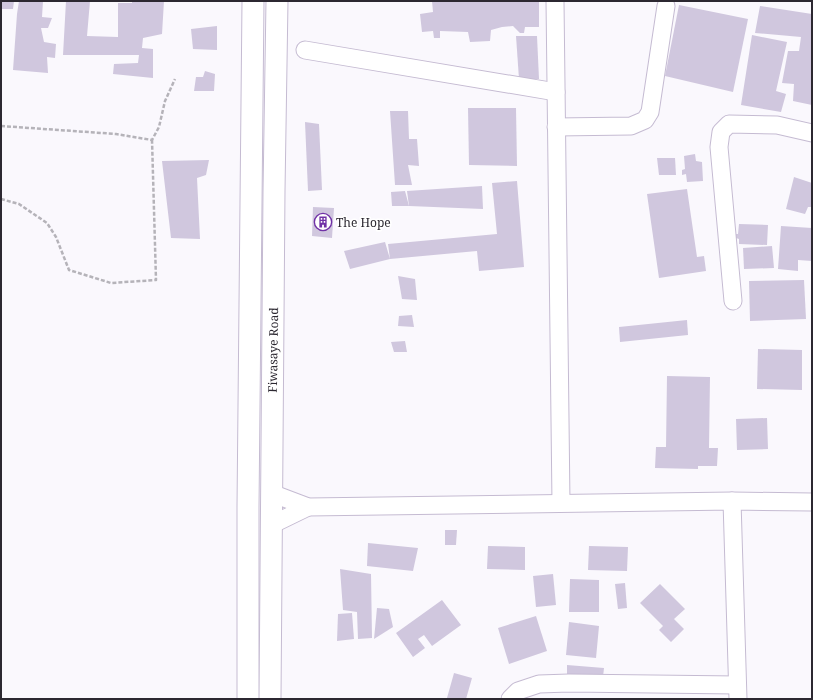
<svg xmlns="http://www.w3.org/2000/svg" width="813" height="700" viewBox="0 0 813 700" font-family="'Noto Serif',serif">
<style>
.building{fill:#d0c7de}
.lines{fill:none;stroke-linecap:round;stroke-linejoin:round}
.minor-casing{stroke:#c5bbd2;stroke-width:19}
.major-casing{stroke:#c5bbd2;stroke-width:23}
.path{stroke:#b5b3b9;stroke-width:2.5;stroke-dasharray:4 2;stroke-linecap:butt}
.minor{stroke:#fff;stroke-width:17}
.major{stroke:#fff;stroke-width:21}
.labels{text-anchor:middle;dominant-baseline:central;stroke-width:3;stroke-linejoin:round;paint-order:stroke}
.poi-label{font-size:12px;fill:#2c2831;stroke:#fff;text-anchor:start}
.street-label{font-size:12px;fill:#2c2831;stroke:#fff}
</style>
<rect width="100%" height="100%" fill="#faf8fd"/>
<!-- building -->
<g class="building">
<path d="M1,1h13l-1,8h-12z"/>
<path d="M19,1h24l-1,16 10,1 -4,10h-7l3,14 12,2 -1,14 -8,-1 1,16 -35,-3 4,-56z"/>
<path d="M66,1h24l-3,35 31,1v-34h14v-2h32l-2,33 -19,4 -1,10 11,1v29l-40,-4 1,-10 24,-1 1,-8h-76z"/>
<path d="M432,1h107v26h-14l-1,6h-4l-7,-7 -11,1 -11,3 -1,11 -20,1 -2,-10 -28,-1v7h-6l-1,-7 -11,1 -2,-18 13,-2z"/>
<path d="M679,5l69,14 -15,73 -68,-16z"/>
<path d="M760,6l52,8v91l-19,-4 1,-17 -12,-1 6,-32h11l2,-14 -46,-4z"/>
<path d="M217,26v24l-24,-1 -2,-20z"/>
<path d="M752,35l35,7 -11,49 10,3 -5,18 -40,-7z"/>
<path d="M516,36h21l2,43h-20z"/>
<path d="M205,71l10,3 -1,17h-20l2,-14h7z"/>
<path d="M468,108h48l1,58 -48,-1z"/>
<path d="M390,111h18l1,28h8l2,27 -11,-1 4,20h-17z"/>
<path d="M305,122l14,2 3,66 -14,1z"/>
<path d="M695,154l1,7 6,1 1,19 -16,1 -1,-8 -4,1v-5l3,-1 -1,-13z"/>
<path d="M657,158h18l1,17h-17z"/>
<path d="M209,160l-3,15 -9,3 3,61 -29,-1 -9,-77z"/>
<path d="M794,177l18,6v24h-4l-3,7 -19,-5z"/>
<path d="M517,181l7,86 -45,4 -2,-20 -87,8 -40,10 -6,-18 41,-9 5,17 -2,-15 109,-10 -5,-51z"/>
<path d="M482,186l1,23 -74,-3 -2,-15z"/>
<path d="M687,189l10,68 7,-1 2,15 -47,7 -12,-84z"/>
<path d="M405,191l4,15h-17l-1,-14z"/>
<path d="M313,207l21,1 -2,30 -20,-2z"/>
<path d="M739,224l29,1 -1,20 -28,-1v-5l-3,-1v-4h2z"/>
<path d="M781,226l31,2v33l-14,-1v11l-20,-2z"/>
<path d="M772,246l2,22 -30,1 -1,-21z"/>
<path d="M398,276l17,3 2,21 -15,-1z"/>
<path d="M804,280l2,39 -56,2 -1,-40z"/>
<path d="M412,315l2,12 -16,-1 1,-10z"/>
<path d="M687,320l1,15 -68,7 -1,-15z"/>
<path d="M405,341l2,11h-13l-3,-10z"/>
<path d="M758,349l44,1v40l-45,-1z"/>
<path d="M667,376l43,1 -1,71h9l-1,18h-19v3l-43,-1 1,-21h10z"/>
<path d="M767,418l1,31 -31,1 -1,-31z"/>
<path d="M445,530h12l-1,15h-11z"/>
<path d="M368,543l50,5 -5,23 -46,-5z"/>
<path d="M488,546l37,1v23l-38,-1z"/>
<path d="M589,546l39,1 -1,24 -39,-1z"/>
<path d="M340,569l31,5 1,64 -14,1 -1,-27 -14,-2z"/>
<path d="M553,574l3,31 -20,2 -3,-31z"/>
<path d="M570,579l29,1v32h-30z"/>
<path d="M625,583l2,25 -9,1 -3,-25z"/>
<path d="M660,584l25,25 -11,10 10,10 -13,13 -12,-12 4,-4 -23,-23z"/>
<path d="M442,600l19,25 -29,21 -8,-11 -6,4 7,9 -12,9 -17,-24z"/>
<path d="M377,608l12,1 4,18 -19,12z"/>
<path d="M352,613l2,26 -17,2 1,-27z"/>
<path d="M536,616l11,35 -38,13 -11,-36z"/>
<path d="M569,622l30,4 -3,32 -30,-3z"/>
<path d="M567,665l37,3 -1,9 -36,-2z"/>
<path d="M454,673l18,5 -6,21h-15l-4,-1z"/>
</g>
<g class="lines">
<defs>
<g id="minor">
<path d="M555,1l6,502"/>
<path d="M305,50l251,42"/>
<path d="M556,127l75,-1 14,-6 5,-8 16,-106"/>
<path d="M733,301l-14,-154 2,-15 8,-8 48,1 35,8"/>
<path d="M271,493l37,14 424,-6 80,1"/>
<path d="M732,501l6,198"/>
<path d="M271,525l37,-18"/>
<path d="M510,699l8,-8 21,-7 30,-1 168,2"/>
</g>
<g id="major">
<path d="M248,699v-192l5,-506"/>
<path d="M270,699l4,-508 3,-190"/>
</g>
</defs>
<!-- minor casing -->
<use href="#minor" class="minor-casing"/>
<!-- major casing -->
<use href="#major" class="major-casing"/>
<!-- path -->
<g class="path">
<path d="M1,126l115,8 36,6 7,-13 6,-26 10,-22"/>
<path d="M1,199l18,5 28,19 9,14 13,33 42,13 45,-3 -4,-140"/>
</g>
<!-- minor -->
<use href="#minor" class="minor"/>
<!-- major -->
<use href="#major" class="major"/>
</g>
<!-- icons -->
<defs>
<symbol id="building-ring" viewBox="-11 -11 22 22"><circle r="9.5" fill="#fff" stroke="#7031a6" stroke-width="1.5"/><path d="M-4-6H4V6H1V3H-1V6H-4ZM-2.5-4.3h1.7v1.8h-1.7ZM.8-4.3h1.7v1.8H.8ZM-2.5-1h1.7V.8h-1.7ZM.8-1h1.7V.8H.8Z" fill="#7031a6"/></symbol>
</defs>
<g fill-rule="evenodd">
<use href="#building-ring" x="313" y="212" width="20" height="20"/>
</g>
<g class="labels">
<!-- poi labels -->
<g class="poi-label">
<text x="336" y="222">The Hope</text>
</g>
<!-- street labels -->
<g class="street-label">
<text transform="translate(273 350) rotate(-89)">Fiwasaye Road</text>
</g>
</g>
<!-- border -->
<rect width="813" height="700" fill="none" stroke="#2c2831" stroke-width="4"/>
</svg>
